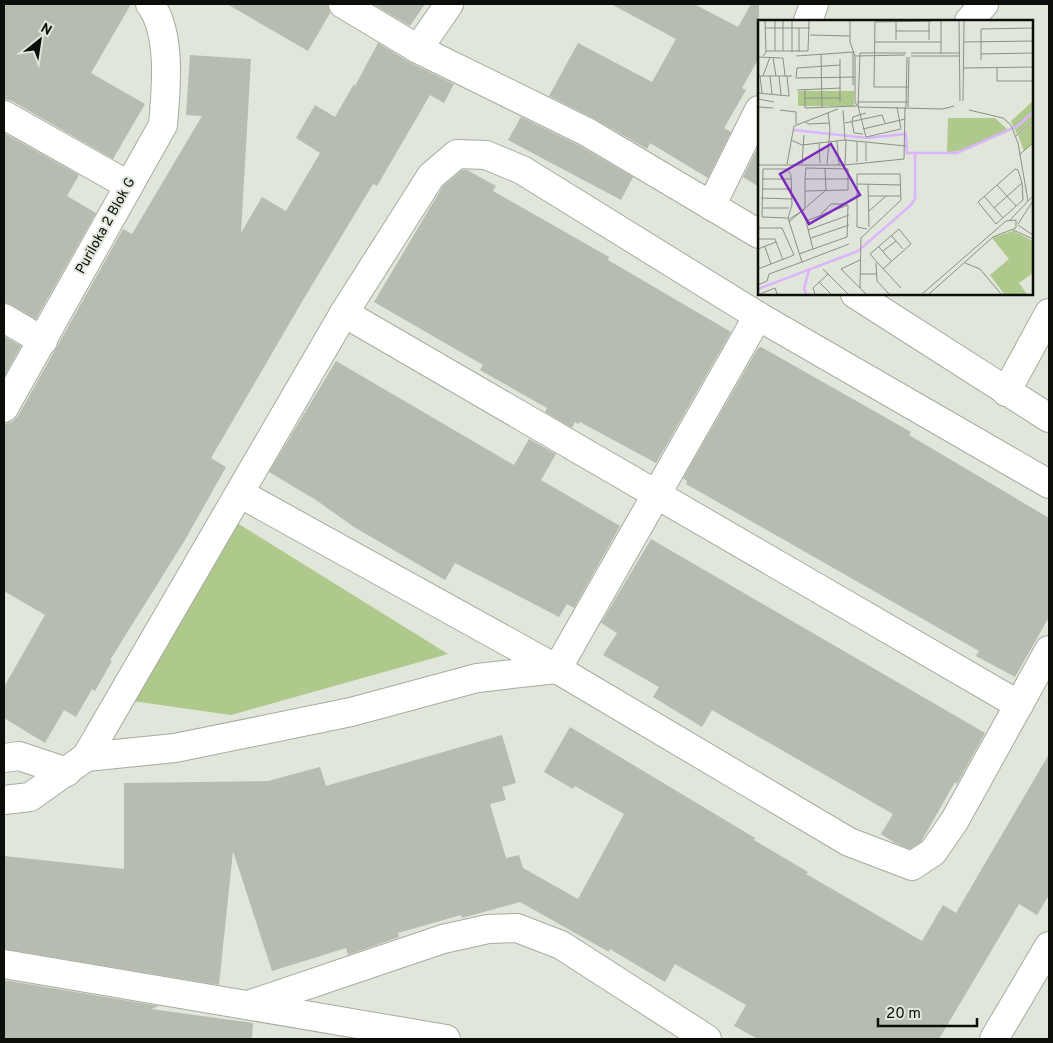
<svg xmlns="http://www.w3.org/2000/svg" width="1053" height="1043" viewBox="0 0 1053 1043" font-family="Overpass,sans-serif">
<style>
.green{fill:#afc88b}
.building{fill:#b6bcaf}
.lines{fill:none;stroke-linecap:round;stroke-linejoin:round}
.street-casing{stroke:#a6ac9f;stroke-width:30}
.street{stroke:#fff;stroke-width:28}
.labels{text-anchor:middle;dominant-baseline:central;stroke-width:4;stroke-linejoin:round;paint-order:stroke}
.street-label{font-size:14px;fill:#0c0e0a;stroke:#e0e6d9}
.inset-river{fill:none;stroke:#dab4fc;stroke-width:2.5}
.inset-road{fill:none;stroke:#8b9086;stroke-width:1}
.view{fill:#7b2cbf;fill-opacity:0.15;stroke:#7b2cbf;stroke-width:2.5}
.inset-edge{fill:none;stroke:#0c0e0a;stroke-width:2.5}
</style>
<rect width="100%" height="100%" fill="#e0e6d9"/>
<!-- green -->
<path class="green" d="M216,510l232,144 -217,61 -120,-17z"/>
<!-- building -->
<g class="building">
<path d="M4,4h127l-40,69 54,31 -32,55 -101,-58 -8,-2z"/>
<path d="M227,4h100l3,9 -22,38z"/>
<path d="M373,4h52l-15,22z"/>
<path d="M611,4h83l44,23 13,-23h8v54l-17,30 4,2 -22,38 7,4 -23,46 -58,-35 -3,6 -52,-30 -46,-23 29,-53 74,39 24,-43z"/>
<path d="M378,43l33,20 43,21 -10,19 -14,-8 -53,91 -4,-2 -70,116 -92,158 15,9 -41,73 -75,120 2,1 -17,30 -3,-2 -16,28 -12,-7 -19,33 -41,-25v-31l41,-72 -41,-24v-167l8,-2 6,-6 105,-187 9,5 70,-118 -16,-1 4,-60 61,4 -10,174 21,-36 24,14 34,-58 -24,-15 19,-33 20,12 19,-33 1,2z"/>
<path d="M521,117l59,29 53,31 -12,23 -113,-60z"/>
<path d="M4,133l75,42 -12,21 29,17 -60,106 -24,-14 -8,-3z"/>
<path d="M758,147l1,1v39l-16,-10z"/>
<path d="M462,170h5l29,16 -3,5 116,66 -1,3 123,72 -75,131 -76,-41 -2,2 -3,-2 -3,6 -27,-16 2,-4 -67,-38 3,-5 -109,-63 69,-116z"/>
<path d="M4,336l17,10 -17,31z"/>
<path d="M761,347l150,85 -2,3 140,83v99l-34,60 -39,-21 3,-5 -293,-167 1,-3 -4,-3 75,-130z"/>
<path d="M336,361l178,104 15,-26 27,15 -15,26 79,46 -46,82 -7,-4 -8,13 -104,-54 -10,17 -91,-53 -38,-27 -47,-28z"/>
<path d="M651,539l334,194 -28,51 -2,-2 -34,60 -11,7 -15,-6 -14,-9 12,-20 -181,-104 -10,17 -49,-30 6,-10 -56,-32 14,-22 -16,-10z"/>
<path d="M570,727l185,111 -1,2 54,32 -2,2 116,67 21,-36 13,8 93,-159v141l-12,20 -18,-11 -80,135h-181l-24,-13 12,-21 -71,-41 -10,18 -55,-33 -1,3 -89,-50 -58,16 -1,-3 -63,18 1,4 -51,18 -2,-7 -74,23 -39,-120 -14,134 -215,-36v-93l120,13v-86l144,-2 52,-14 6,19 176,-51 14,48 -14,4 4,13 -16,4 16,54 13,-3 4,13 55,31 46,-85 -49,-28 -2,3 -29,-17z"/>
<path d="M4,980l155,26 -8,3 102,14 -1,16h-248z"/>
</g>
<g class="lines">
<defs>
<g id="street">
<path d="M343,4l75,45 169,83 172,102"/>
<path d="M808,21l6,-17"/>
<path d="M969,21l15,-17"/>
<path d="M418,49l31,-45"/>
<path d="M4,115l124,70"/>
<path d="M711,206l48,-96"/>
<path d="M855,294l194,124"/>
<path d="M344,313l675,392"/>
<path d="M4,318l39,23"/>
<path d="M1006,392l43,-79"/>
<path d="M4,408l159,-283c3,-35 9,-92 -13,-121"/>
<path d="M241,494l316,175 292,173 63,24 21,-14 22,-32 94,-170"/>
<path d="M86,757l258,-444 87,-137 26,-22 29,1 36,15 236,146 291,168"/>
<path d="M4,758l15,-2 48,16"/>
<path d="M4,800l26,-3 56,-40 89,-9 176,-36 126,-34 80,-9 201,-353"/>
<path d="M4,964l442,75"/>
<path d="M251,1004l192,-65 45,-10 29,-1 44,17 146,94"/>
<path d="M994,1039l55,-93"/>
</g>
</defs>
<!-- street casing -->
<use href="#street" class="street-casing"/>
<!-- street -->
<use href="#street" class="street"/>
</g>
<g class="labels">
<!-- street labels -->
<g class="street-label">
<text transform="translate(106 226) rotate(-61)">Puriloka 2 Blok G</text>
</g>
</g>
<!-- overview -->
<g transform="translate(758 20)">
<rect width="275" height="275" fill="#e0e6d9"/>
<path d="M40,71h56v15h-56zM275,81v18l-16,15 -6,-13zM190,98h47l14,13 -42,18 -20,4zM275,101v22l-9,8 -6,-16zM255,211l20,10v32l-14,10 8,11h-23l-14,-19 19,-16 -17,-21z" fill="#afc88b"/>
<path class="inset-river" d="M260,106l15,-14M36,110l73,8 39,-4 1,19h8M0,269l100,-38 52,-45 5,-7v-46h42l61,-27M48,274l-2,-5 5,-19"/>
<path class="inset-road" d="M7,1l1,31M17,1v30M25,1v30M92,1v21l5,14v46M138,1v19M171,1v19M183,1v33M201,1l1,80M7,8h45M41,8v24M138,11h33M52,15l40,1M117,22h66M206,22l69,-1M50,31l1,-30M34,32v-31M95,32v33M102,33h46M153,33h48M63,34l1,53M223,34l52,-1M5,36l4,-5h41M38,36l58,-4M97,36l50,-1M153,36h48M0,37l25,1 2,18M15,38l3,18M82,39v43M223,40v-31l52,-1M82,45l-43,3 -1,10 59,-1M205,48l70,-1M239,48v13h36M0,56h34M2,56l2,17M5,56l7,-19M12,56l2,18M21,56l2,19M151,67h-35l1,-65 57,-1M47,69v19l51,-2M39,70l44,-2M0,73l31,3 -2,-20M46,78h36M0,79l16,3M205,81l1,-80M97,82l3,5 85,2 11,-3M99,82h51M100,86l8,31 35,-8 -4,-22M0,87l15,1M100,87l2,-54M148,87l1,-50M150,87l1,-50M22,90l16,2v12M85,90l2,30M211,90l34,8 8,7 7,18 10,58M47,102l4,2 20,-1M87,103l37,-8 3,8M105,109l42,-10M105,114l-9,-1 -2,-11 1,-5 13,-4M258,116l17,-16M33,120l11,5 43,-5 61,6M79,121l2,24M99,122v20M61,123l1,20M261,135l14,-12M108,141v-18M29,144l7,-38 44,-17M44,144l2,-29M69,144l3,-35 -2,-16M0,145h87l59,-6 1,-52M87,145l1,-25M257,149l3,1 4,13 1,17 -27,24 -18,-22zM4,159h29M47,159h44M99,164l44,1M110,165l1,42M239,165l19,21M4,169h30M110,176h33M226,176l19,22M3,178l31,1M4,188h27M47,188v-29l1,-11 42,1v21l-43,1M236,188l28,-25M111,191l17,-15M63,194l10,-10h16M30,200l17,-11M252,200l23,-24M31,202l37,-32 -1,-22M260,204l15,-23M260,205l15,10M0,208h24l12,27 -36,14M50,210l41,-15M255,210l20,9M133,215l12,14M53,218l38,-13M0,219h17l8,21M120,226l13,15M7,227l6,17M0,229l18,-7M55,229l-7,-28 42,-16M125,231l13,-10M41,234l48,-17 1,-32M102,240l-19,9 25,25M44,242l47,-18M118,243l1,18 12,13M207,243l15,6 21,25M65,249l25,25M125,249l28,-25 -12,-15 -29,25 6,7 25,27M102,254h16M61,262l12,12M0,265l9,-4 2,-7 33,-12 -14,-44 4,-13 -1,-30 -4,-6h-24l-1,48 26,1M102,268l1,-50 40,-38 -1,-26h-43v53l10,2M2,274l15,-6 2,6M57,274l-2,-6 15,-14M164,274l84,-73 10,-1v8l-23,9 -64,57"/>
<path class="view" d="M73,124l29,51 -51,29 -29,-50z"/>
<rect width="275" height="275" class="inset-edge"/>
</g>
<!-- border -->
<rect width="1053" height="1043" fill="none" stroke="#0c0e0a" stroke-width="10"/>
<!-- north arrow -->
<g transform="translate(40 40) rotate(30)" stroke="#e0e6d9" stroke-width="4" paint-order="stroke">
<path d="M0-4L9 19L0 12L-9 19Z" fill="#0c0e0a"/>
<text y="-8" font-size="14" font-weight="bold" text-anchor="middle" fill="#0c0e0a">N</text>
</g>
<!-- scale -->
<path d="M878 1018v8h99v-8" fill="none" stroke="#0c0e0a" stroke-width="2.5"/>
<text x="886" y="1018" font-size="15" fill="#0c0e0a" stroke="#e0e6d9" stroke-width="4" paint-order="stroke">20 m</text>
</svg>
